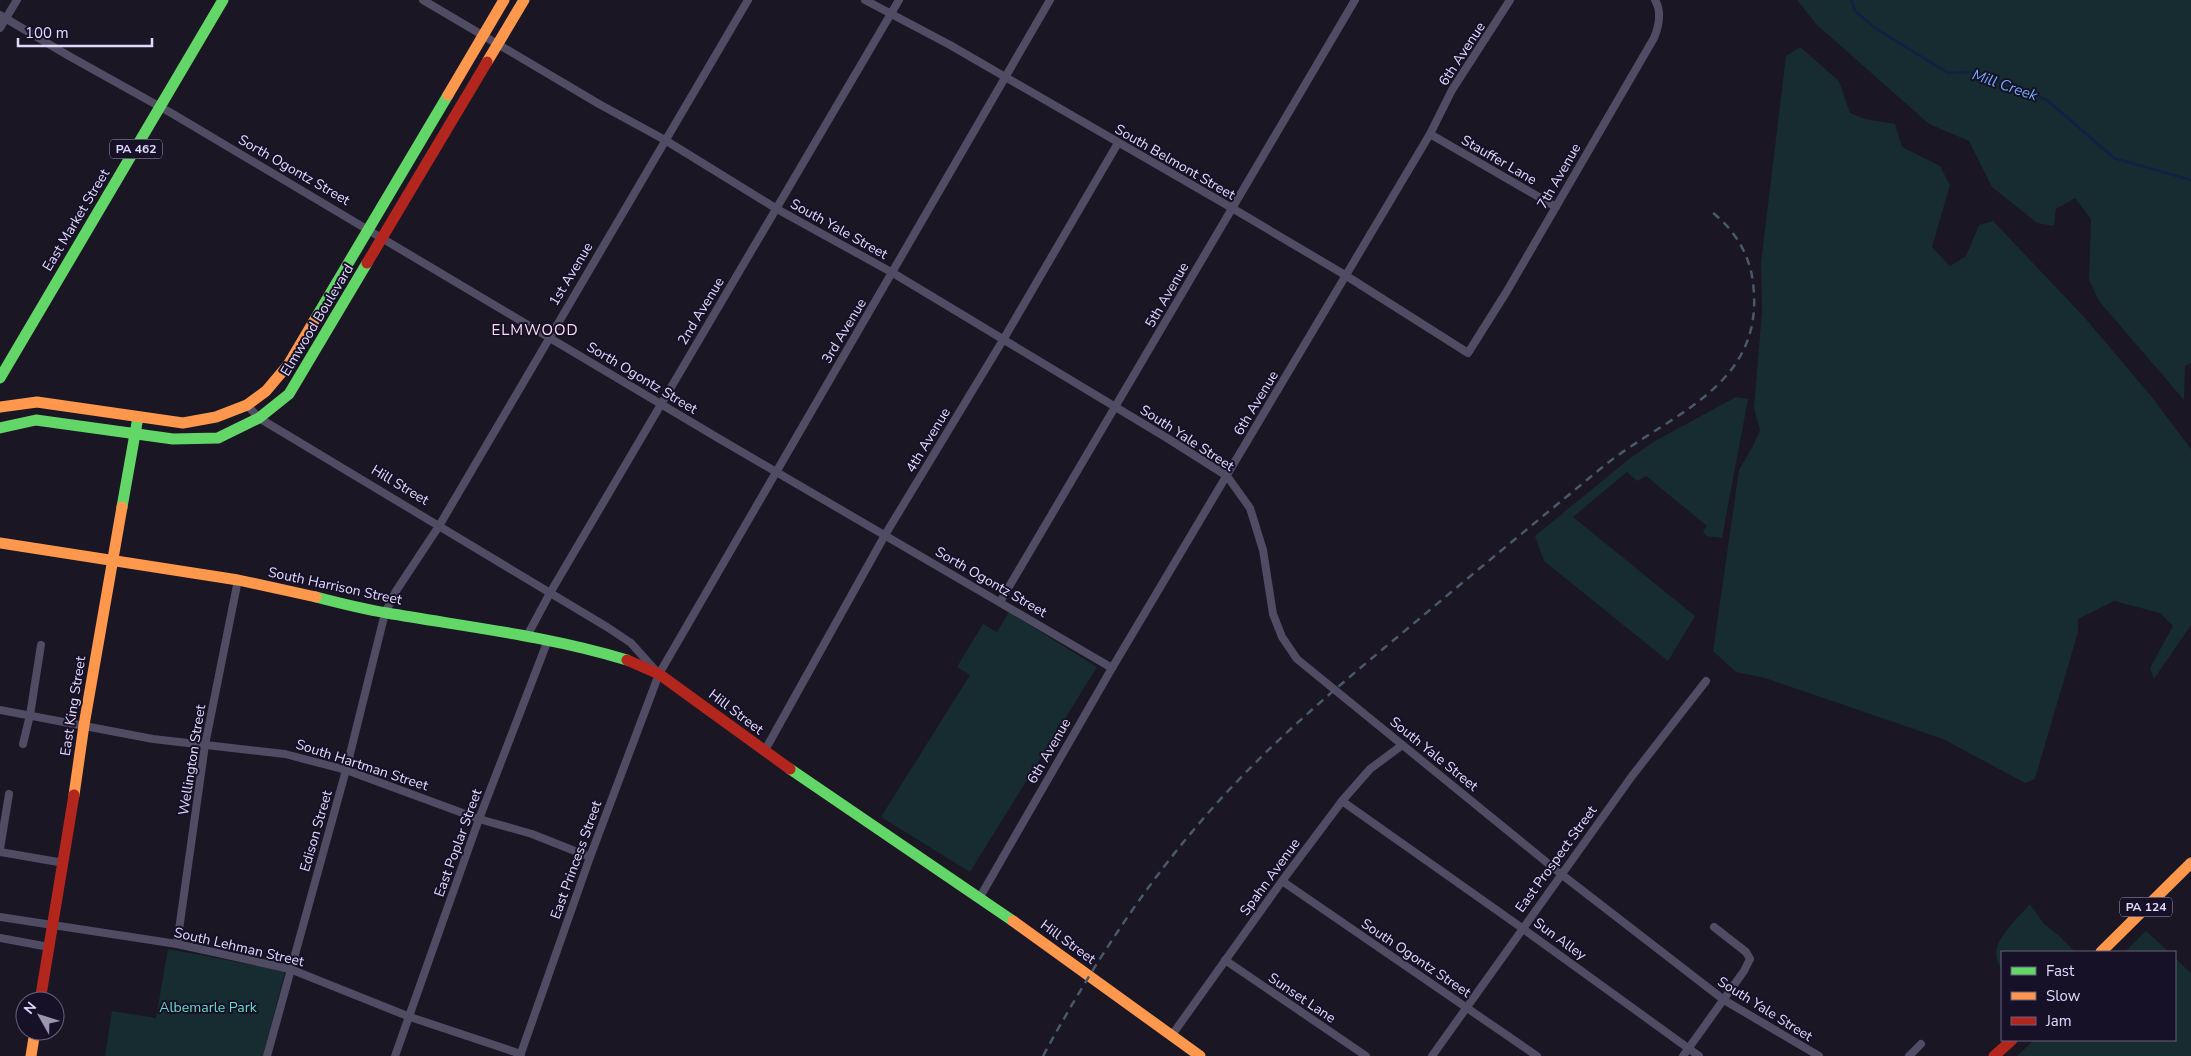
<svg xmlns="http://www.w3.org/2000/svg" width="2191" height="1056" viewBox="0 0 2191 1056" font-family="'Nunito Sans',sans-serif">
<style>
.green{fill:#162c30}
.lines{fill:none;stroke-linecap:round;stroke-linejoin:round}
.stream{stroke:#112046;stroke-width:2.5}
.street{stroke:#4f4c63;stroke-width:8}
.fast{stroke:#63d668;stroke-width:11}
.slow{stroke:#ff974d;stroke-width:11}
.jam{stroke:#b3261e;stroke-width:11}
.rail{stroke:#48596b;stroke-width:2.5;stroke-dasharray:8 6;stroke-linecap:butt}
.labels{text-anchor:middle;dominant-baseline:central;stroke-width:4;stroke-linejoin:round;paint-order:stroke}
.shield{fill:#171128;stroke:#a49ebd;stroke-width:1}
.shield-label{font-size:12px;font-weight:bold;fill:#e1dafd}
.street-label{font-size:14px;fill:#e1dafd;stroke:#171128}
.park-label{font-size:14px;fill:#69dac7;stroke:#171128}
.water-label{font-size:15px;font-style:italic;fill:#6eadf7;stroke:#171128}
.neighbourhood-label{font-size:15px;letter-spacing:1px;fill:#fddcef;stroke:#171128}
</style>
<rect width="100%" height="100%" fill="#1a1623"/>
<!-- green -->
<g class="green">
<path d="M1797,0h394v363l-6,3 -1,34 -85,-99 -10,-21 2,-61 -16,-21 -19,11 -2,17 -17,-3 -45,-36 -23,-46 -40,-17 -113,-100z"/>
<path d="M1800,47l39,34 11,32 15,6 30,5 7,23 38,19 10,19 -18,62 18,19 16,-10 13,-31 14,-4 92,97 66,78 40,53v176l-37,54 -4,-11 23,-42 -13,-13 -46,-12 -36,18v13l-43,147 -10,4 -82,-44 -178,-61 -29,-6 -23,-21 26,-181 14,-24 7,-16 -6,-22 8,-97 -1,-48 25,-207z"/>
<path d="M1736,397l12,2 -26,139 -16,-2 -3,-5 4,-5 -61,-50 -9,5 -10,-9 -54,45 122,99 -27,45 -124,-100 -9,-25 94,-77 26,-18z"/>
<path d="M1009,612l88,55 -127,205 -89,-55 89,-142 -13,-8 26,-43 14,8z"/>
<path d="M2030,904l14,20 13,10 18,18h-73v17c-19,-23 14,-48 28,-65z"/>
<path d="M2146,931l23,21h-44z"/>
<path d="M168,949l117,22 -22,85h-158l7,-45 44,7z"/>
<path d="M2175,958l16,15v83h-174l17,-16h141z"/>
</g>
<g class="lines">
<!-- stream -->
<path class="stream" d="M1851,0l4,11 20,17 73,45 23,-1 76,28 67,58 77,22"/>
<!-- street -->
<g class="street">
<path d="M423,0l176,104 66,36 112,69 116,64 274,165 60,38 23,32 13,42 10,64 9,23 15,22 264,215 163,126 95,56"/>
<path d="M865,0l85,45 282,163 113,67 123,78 39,-62 147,-253c5,-12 8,-26 1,-38"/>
<path d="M0,15l69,41 104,58 545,324 394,230"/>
<path d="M0,28l17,-28"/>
<path d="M1430,134l126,73"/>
<path d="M247,405l12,13 348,209 24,16 25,28"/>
<path d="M1000,602l355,-602"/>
<path d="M527,636l23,-43 349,-593"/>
<path d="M0,710l153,29 132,15 61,16 133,49 53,15 58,23"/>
<path d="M23,744l7,-29 11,-70"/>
<path d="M764,752l121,-217 118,-195 115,-197"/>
<path d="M1342,801l180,127 177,128"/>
<path d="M0,849l9,-55"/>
<path d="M0,852l64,11"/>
<path d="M1282,881l255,175"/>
<path d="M980,897l132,-229 318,-534 22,-44 58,-90"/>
<path d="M0,917l177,27 113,25 120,48 111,37"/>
<path d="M0,938l49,9"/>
<path d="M177,944l28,-199 33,-165"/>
<path d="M1225,960l141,96"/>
<path d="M1172,1035l110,-154 60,-80 28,-32 31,-23"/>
<path d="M267,1056l79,-286 39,-157 11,-22 43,-65 309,-526"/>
<path d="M395,1056l84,-237 69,-179"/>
<path d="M520,1056l70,-199 69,-183 391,-674"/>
<path d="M1432,1056l200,-280 74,-95"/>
<path d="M1683,1056l61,-85 6,-12 -4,-7 -32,-25"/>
<path d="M1909,1056l12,-12"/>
</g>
<!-- fast -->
<g class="fast">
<path d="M314,321l134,-226"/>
<path d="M0,378l223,-378"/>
<path d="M0,428l36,-8 137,19 45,-1 41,-20 30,-24 78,-131"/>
<path d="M122,507l16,-90"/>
<path d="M316,597c23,6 47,12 71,16 81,14 161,23 240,47"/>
<path d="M790,769l223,152"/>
</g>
<!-- slow -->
<g class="slow">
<path d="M487,62l37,-62"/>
<path d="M448,95l56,-95"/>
<path d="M0,407l37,-5 146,21 33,-6 31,-12 19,-14 22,-26 26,-44"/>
<path d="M0,543l238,37 78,17"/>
<path d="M74,795l10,-70 38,-218"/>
<path d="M1013,921l187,135"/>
<path d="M2101,952l90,-89"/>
<path d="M31,1056l4,-25"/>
</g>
<!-- jam -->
<g class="jam">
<path d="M367,263l120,-201"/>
<path d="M627,660l32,14 131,95"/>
<path d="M40,1001l34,-206"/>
<path d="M1994,1056l18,-16"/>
</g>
<!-- rail -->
<path class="rail" d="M1043,1056c46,-84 96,-163 159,-236 60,-70 129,-128 199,-186 68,-57 136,-113 204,-169 66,-52 161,-79 148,-182 -3,-29 -20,-56 -44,-73"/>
</g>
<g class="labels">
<!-- shield labels -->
<g class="shield">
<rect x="110" y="139.5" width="52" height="19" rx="4"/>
<rect x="2120" y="897.5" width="52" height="19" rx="4"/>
</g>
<g class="shield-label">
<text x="136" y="149">PA 462</text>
<text x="2146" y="907">PA 124</text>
</g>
<!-- street labels -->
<g class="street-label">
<text transform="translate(1462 54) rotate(-57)">6th Avenue</text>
<text transform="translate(1499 160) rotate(30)">Stauffer Lane</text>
<text transform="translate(1175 162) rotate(30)">South Belmont Street</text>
<text transform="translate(294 170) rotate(30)">Sorth Ogontz Street</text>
<text transform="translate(1559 176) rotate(-60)">7th Avenue</text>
<text transform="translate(76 220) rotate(-59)">East Market Street</text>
<text transform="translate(839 229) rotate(29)">South Yale Street</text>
<text transform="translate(571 274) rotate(-59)">1st Avenue</text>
<text transform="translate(1167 295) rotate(-60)">5th Avenue</text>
<text transform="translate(701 311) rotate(-59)">2nd Avenue</text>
<text transform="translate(317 320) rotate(-59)">Elmwood Boulevard</text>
<text transform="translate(844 331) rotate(-59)">3rd Avenue</text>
<text transform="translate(642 378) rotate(31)">Sorth Ogontz Street</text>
<text transform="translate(1256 403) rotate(-59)">6th Avenue</text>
<text transform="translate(1187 438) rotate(33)">South Yale Street</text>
<text transform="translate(928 440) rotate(-59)">4th Avenue</text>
<text transform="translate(400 485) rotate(31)">Hill Street</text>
<text transform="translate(991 582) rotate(30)">Sorth Ogontz Street</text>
<text transform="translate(335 586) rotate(12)">South Harrison Street</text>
<text transform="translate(73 706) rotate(-81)">East King Street</text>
<text transform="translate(736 712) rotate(37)">Hill Street</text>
<text transform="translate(1049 751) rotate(-60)">6th Avenue</text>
<text transform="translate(1434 754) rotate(39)">South Yale Street</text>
<text transform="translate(192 760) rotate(-81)">Wellington Street</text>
<text transform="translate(362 765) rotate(18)">South Hartman Street</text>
<text transform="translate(316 831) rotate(-74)">Edison Street</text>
<text transform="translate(458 843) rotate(-70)">East Poplar Street</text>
<text transform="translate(1556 859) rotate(-54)">East Prospect Street</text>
<text transform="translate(576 860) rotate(-70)">East Princess Street</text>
<text transform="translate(1270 877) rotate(-54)">Spahn Avenue</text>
<text transform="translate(1560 939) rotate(36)">Sun Alley</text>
<text transform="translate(1068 942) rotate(36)">Hill Street</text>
<text transform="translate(239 947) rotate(13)">South Lehman Street</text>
<text transform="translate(1416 958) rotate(34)">South Ogontz Street</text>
<text transform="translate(1302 998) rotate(34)">Sunset Lane</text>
<text transform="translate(1765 1009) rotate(32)">South Yale Street</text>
</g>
<!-- park labels -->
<g class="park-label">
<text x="208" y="1007">Albemarle Park</text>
</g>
<!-- water labels -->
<g class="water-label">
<text transform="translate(2005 85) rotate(19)">Mill Creek</text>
</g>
<!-- neighbourhood labels -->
<g class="neighbourhood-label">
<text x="535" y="330">ELMWOOD</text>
</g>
</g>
<!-- legend -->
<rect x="2001" y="951" width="175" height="90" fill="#171128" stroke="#68617d"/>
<rect x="2011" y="967" width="25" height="8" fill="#63d668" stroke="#68617d"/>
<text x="2046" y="976" font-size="15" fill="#e1dafd">Fast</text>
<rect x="2011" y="992" width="25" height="8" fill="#ff974d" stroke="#68617d"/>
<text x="2046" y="1001" font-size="15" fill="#e1dafd">Slow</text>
<rect x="2011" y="1017" width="25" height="8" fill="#b3261e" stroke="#68617d"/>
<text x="2046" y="1026" font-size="15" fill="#e1dafd">Jam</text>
<!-- north arrow -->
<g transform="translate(40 1016) rotate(309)"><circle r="24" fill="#171128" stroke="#68617d"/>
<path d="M0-4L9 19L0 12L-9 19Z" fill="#9b95b1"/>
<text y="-8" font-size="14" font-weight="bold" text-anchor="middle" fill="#e1dafd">N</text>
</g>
<!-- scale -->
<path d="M18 38v8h134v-8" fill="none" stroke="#e1dafd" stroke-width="2.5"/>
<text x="25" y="38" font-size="15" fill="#e1dafd" stroke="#171128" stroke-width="4" paint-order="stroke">100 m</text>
</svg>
